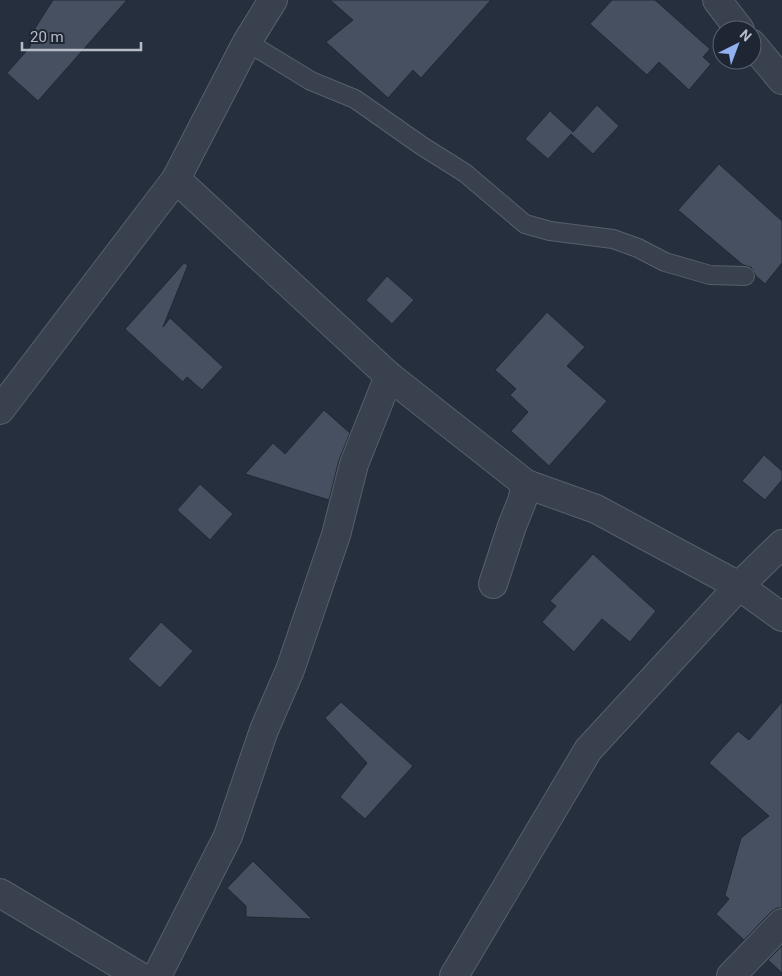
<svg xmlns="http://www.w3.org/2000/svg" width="782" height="976" viewBox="0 0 782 976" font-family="Roboto,sans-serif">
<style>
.building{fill:#475061;stroke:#212835}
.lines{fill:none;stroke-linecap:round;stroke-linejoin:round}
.lane-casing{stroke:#585f6b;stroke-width:20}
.street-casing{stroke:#585f6b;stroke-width:30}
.lane{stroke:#3a414e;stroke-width:18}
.street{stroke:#3a414e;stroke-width:28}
</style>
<rect width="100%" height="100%" fill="#262f3d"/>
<!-- building -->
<g class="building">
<path d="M53,0h74l-89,101 -31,-28 23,-26 2,-14z"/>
<path d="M330,0h161l-70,78 -8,-8 -25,28 -62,-56 27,-22z"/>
<path d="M612,0h43l55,49 -7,8 8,7 -22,26 -30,-28 -12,13 -57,-51z"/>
<path d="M597,105l22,21 -26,28 -22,-20 -23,25 -23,-20 25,-28 23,21z"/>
<path d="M719,164l63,57v42l-17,21 -9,-8 -5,-9 -8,-2 -65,-55z"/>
<path d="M184,263l4,2 -25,62 7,-9 53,49 -21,23 -15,-13 -4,5 -58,-53z"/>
<path d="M387,276l27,24 -22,24 -26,-24z"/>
<path d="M547,312l38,35 -18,19 40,35 -58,65 -38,-35 17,-19 -18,-17 6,-6 -21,-19z"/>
<path d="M324,410l26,23 -11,27 -10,40 -84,-26 28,-31 12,11z"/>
<path d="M764,455l18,16v9l-17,20 -23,-19z"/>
<path d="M200,484l33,30 -23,26 -33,-30z"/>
<path d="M593,554l63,57 -26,31 -28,-23 -28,33 -32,-30 14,-16 -6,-5z"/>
<path d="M161,622l32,29 -33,37 -32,-29z"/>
<path d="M341,702l72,64 -48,53 -25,-22 27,-34 -42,-45z"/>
<path d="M782,702v206h-5l-6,4 -27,28 -28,-26 13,-15 -4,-4 16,-57 28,-22 -60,-53 29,-32 11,9z"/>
<path d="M253,861l59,58 -66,-2v-11l-19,-18z"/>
<path d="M782,946v27l-14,-13z"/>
</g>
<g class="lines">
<defs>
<path id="lane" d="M247,42l64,39 44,18 67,47 43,27 60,51 25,7 63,8 25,9 27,14 45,13 35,1"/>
<g id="street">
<path d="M717,0l23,30"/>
<path d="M752,44l30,36"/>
<path d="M176,179l213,197 137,108 70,25 143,77 43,31"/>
<path d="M0,410l176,-231 71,-137 26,-42"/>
<path d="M493,584l19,-58 10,-25 4,-17"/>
<path d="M0,893l139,83"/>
<path d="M157,976l71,-140 36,-106 26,-60 46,-135 18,-71 35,-88"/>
<path d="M454,976l134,-226 151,-164 43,-42"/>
<path d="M731,976l51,-53"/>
</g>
</defs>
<!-- lane casing -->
<use href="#lane" class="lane-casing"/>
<!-- street casing -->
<use href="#street" class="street-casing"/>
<!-- lane -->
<use href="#lane" class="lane"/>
<!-- street -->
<use href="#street" class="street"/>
</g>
<!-- north arrow -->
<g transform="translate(737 45) rotate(42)"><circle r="24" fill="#1f2633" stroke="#5b626f"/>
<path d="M0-4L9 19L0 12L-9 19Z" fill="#91b1f3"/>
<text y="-8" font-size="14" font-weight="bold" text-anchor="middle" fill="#b6bcc8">N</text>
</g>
<!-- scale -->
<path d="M22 42v8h119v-8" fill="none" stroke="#b6bcc8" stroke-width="2.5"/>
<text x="30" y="42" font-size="15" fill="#b6bcc8" stroke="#1f2633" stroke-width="4" paint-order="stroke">20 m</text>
</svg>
